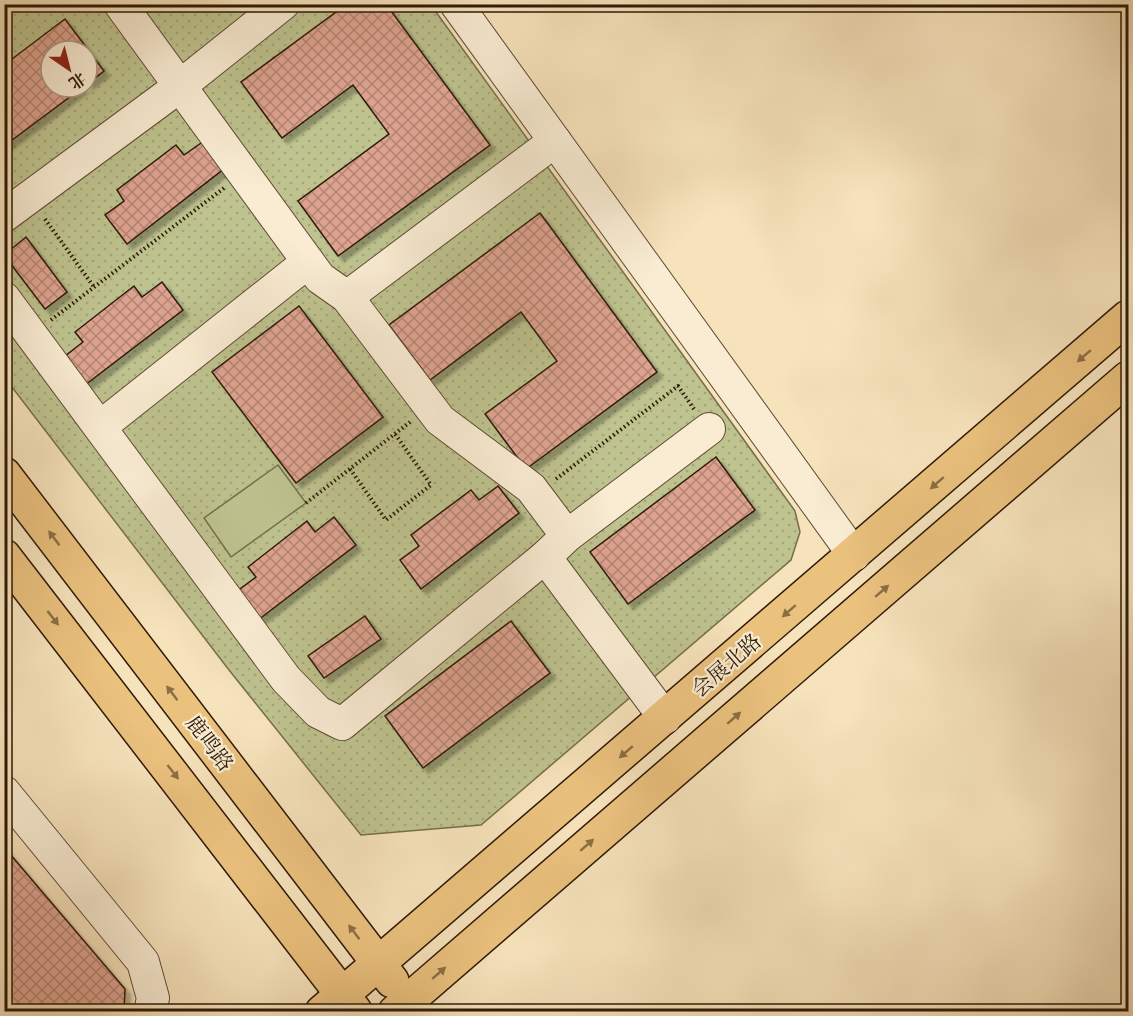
<svg xmlns="http://www.w3.org/2000/svg" width="1133" height="1016" viewBox="0 0 1133 1016" font-family="'EB Garamond','Noto Serif SC',serif">
<style>
.green{fill:url(#green-dots);stroke:#766e4b;stroke-width:1.5;fill-rule:evenodd}
.pitch{fill:#bec38f;stroke:#766e4b;stroke-width:1.5}
.building{fill:url(#building-cross-hatch);stroke:#2e1a07;stroke-width:1.5;filter:url(#shadow)}
.lines{fill:none;stroke-linecap:round;stroke-linejoin:round}
.minor-casing{stroke:#604c34;stroke-width:34}
.major-casing{stroke:#2e1a07;stroke-width:36}
.path{stroke:#2e1a07;stroke-width:4;stroke-dasharray:1.5 3;stroke-linecap:butt}
.minor{stroke:#f9ecd3;stroke-width:32}
.major{stroke:#ebc17e;stroke-width:33}
.oneway{fill:#8c6e42}
.labels{text-anchor:middle;dominant-baseline:central;stroke-width:4.5;stroke-linejoin:round;paint-order:stroke}
.street-label{font-size:21px;fill:#2e1a07;stroke:#f9ecd3}
</style>
<defs>
<pattern id="green-dots" width="8" height="8" patternUnits="userSpaceOnUse" patternTransform="scale(1.5)"><rect width="8" height="8" fill="#bec38f"/><path d="M2 2h.1M6 6h.1" fill="none" stroke="#a4a77a" stroke-width="1.8" stroke-linecap="round"/></pattern>
<pattern id="building-cross-hatch" width="8" height="8" patternUnits="userSpaceOnUse" patternTransform="scale(1.5)"><rect width="8" height="8" fill="#dea390"/><path d="M0 0l8 8M0 8l8-8" fill="none" stroke="#b48474"/></pattern>
<filter id="shadow"><feDropShadow dx="5.5" dy="5.5" stdDeviation="1.5" flood-color="#0004"/></filter>
</defs>
<rect width="100%" height="100%" fill="#f6e2bb"/>
<filter id="stains"><feTurbulence type="fractalNoise" baseFrequency=".00333" numOctaves="4"/><feColorMatrix values="0 0 0 0 .2 0 0 0 0 .09 0 0 0 0 .02 0 0 0 .5 -.17"/></filter>
<radialGradient id="worn" r=".72"><stop offset=".6" stop-color="#630" stop-opacity="0"/><stop offset="1" stop-color="#630" stop-opacity=".3"/></radialGradient>
<!-- green -->
<path class="green" d="M12,4l419,1 364,506 5,21 -9,28 -310,265 -120,10 -132,-165 -224,-292 -1,-367zM51,51h36v36h-36z"/>
<!-- pitch -->
<path class="pitch" d="M278,465l28,38 -75,54 -27,-39z"/>
<!-- building -->
<g class="building">
<path d="M347,4h39l104,141 -152,111 -40,-55 91,-67 -36,-49 -71,53 -41,-56z"/>
<path d="M65,19l39,52 -17,13v-33h-36v36h32l-79,59v-81z"/>
<path d="M204,141l21,27 -98,76 -22,-29 19,-14 -7,-11 59,-45 8,10z"/>
<path d="M540,213l117,159 -131,97 -41,-55 72,-53 -36,-49 -91,68 -41,-55z"/>
<path d="M26,237l41,55 -22,17 -41,-54z"/>
<path d="M162,282l21,28 -98,75 -21,-28 19,-15 -8,-10 59,-46 8,11z"/>
<path d="M299,306l84,111 -87,66 -84,-111z"/>
<path d="M716,457l39,53 -127,94 -38,-52z"/>
<path d="M498,486l21,27 -98,76 -21,-29 19,-14 -8,-11 60,-45 8,10z"/>
<path d="M334,517l22,28 -98,75 -22,-28 20,-15 -8,-10 59,-46 8,11z"/>
<path d="M365,616l16,23 -57,39 -16,-22z"/>
<path d="M511,621l39,52 -127,95 -38,-52z"/>
<path d="M4,847l121,142 -1,23h-120z"/>
</g>
<g class="lines">
<defs>
<g id="minor">
<path d="M120,4l200,274 27,19 93,123 91,68 36,48 -22,21 120,161"/>
<path d="M456,4l398,551"/>
<path d="M4,216l176,-130 103,-82"/>
<path d="M347,297l208,-156"/>
<path d="M4,298l282,381 32,33 24,12 203,-167"/>
<path d="M100,427l208,-165"/>
<path d="M567,536l142,-107"/>
<path d="M4,792l139,170 10,36 -3,14"/>
</g>
<g id="major">
<path d="M4,474l388,507"/>
<path d="M4,556l351,455"/>
<path d="M322,1012l806,-695"/>
<path d="M395,1012l733,-634"/>
</g>
</defs>
<!-- minor casing -->
<use href="#minor" class="minor-casing"/>
<!-- major casing -->
<use href="#major" class="major-casing"/>
<!-- path -->
<g class="path">
<path d="M45,219l49,68"/>
<path d="M51,320l173,-132"/>
<path d="M350,469l36,51 45,-35 -36,-51"/>
<path d="M556,479l122,-93 16,23"/>
<path d="M306,503l104,-81"/>
</g>
<!-- minor -->
<use href="#minor" class="minor"/>
<!-- major -->
<use href="#major" class="major"/>
</g>
<!-- one-way arrows -->
<defs><path id="oneway-solid" d="M-6-.8H1V-3.2L6.5 0L1 3.2V.8H-6Z" transform="scale(1.5)"/></defs>
<g class="oneway">
<use href="#oneway-solid" transform="translate(1084 356) rotate(139)"/>
<use href="#oneway-solid" transform="translate(937 483) rotate(139)"/>
<use href="#oneway-solid" transform="translate(54 538) rotate(-127)"/>
<use href="#oneway-solid" transform="translate(882 591) rotate(-41)"/>
<use href="#oneway-solid" transform="translate(789 611) rotate(139)"/>
<use href="#oneway-solid" transform="translate(53 618) rotate(52)"/>
<use href="#oneway-solid" transform="translate(172 693) rotate(-127)"/>
<use href="#oneway-solid" transform="translate(734 718) rotate(-41)"/>
<use href="#oneway-solid" transform="translate(626 752) rotate(139)"/>
<use href="#oneway-solid" transform="translate(173 772) rotate(52)"/>
<use href="#oneway-solid" transform="translate(587 845) rotate(-41)"/>
<use href="#oneway-solid" transform="translate(354 932) rotate(-127)"/>
<use href="#oneway-solid" transform="translate(439 973) rotate(-41)"/>
</g>
<g class="labels">
<!-- street labels -->
<g class="street-label">
<text transform="translate(726 665) rotate(-41)">会展北路</text>
<text transform="translate(210 743) rotate(53)">鹿鸣路</text>
</g>
</g>
<!-- margin -->
<rect width="1133" height="1016" fill="none" stroke="#f6e2bb" stroke-width="24"/>
<rect x="6" y="6" width="1121" height="1004" fill="none" stroke="#2e1a07" stroke-width="3"/>
<rect x="12" y="12" width="1109" height="992" fill="none" stroke="#2e1a07" stroke-width="1.5"/>
<!-- north arrow -->
<g transform="translate(69 69) rotate(145)"><circle r="28" fill="#f9ecd3" stroke="#a89881" stroke-width="1.5"/>
<path d="M0-4.5L10 22L0 15L-10 22Z" fill="#8f2418"/>
<text y="-9" font-size="16" font-weight="bold" text-anchor="middle" fill="#2e1a07">北</text>
</g>
<rect width="100%" height="100%" filter="url(#stains)"/>
<rect width="100%" height="100%" fill="url(#worn)"/>
</svg>
